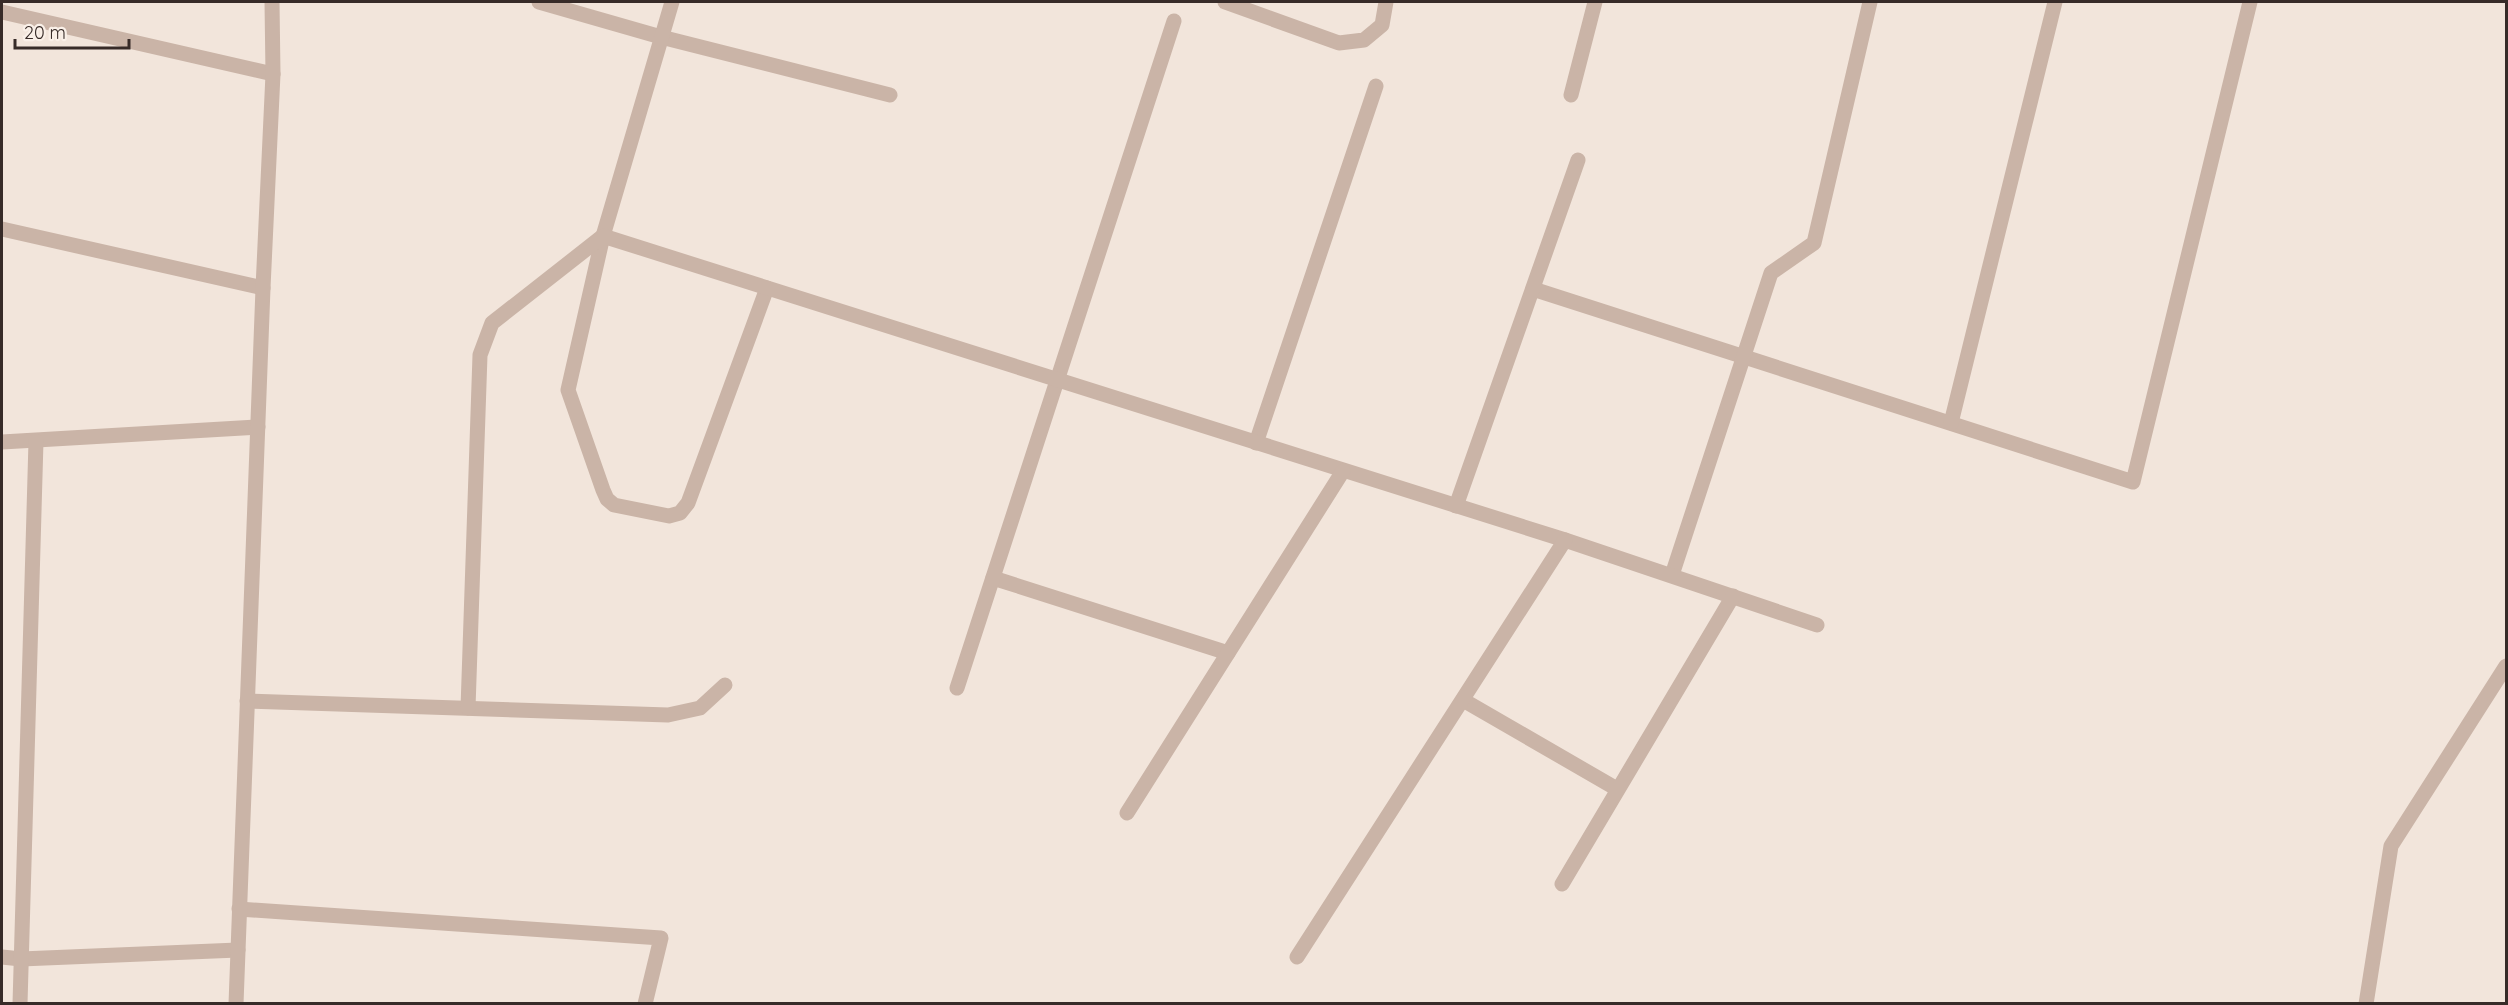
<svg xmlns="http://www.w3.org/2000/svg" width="2508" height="1005" viewBox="0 0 2508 1005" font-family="Quicksand,sans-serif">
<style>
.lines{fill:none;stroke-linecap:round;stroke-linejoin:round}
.street{stroke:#cab4a7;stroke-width:15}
</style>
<rect width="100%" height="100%" fill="#f2e5db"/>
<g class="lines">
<!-- street -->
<g class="street">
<path d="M539,2l122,35 229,58"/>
<path d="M672,2l-69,234 -35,154 35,100 4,9 7,6 55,11 11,-3 8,-10 79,-215"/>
<path d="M1225,2l114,41 25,-3 18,-15 4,-23"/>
<path d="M2,12l271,62"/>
<path d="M1571,95l24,-93"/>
<path d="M2,229l261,59"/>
<path d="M1533,289l600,193 117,-480"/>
<path d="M1951,423l104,-421"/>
<path d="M2,442l256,-15"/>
<path d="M1256,443l120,-357"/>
<path d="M1456,506l122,-346"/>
<path d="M1672,575l99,-302 43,-30 56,-241"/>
<path d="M993,578l235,75"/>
<path d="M957,688l217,-667"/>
<path d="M1463,700l154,89"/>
<path d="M247,701l421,14 32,-7 25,-23"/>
<path d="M468,708l12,-353 12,-32 111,-87 962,304 252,85"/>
<path d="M1127,813l216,-342"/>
<path d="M1562,884l171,-288"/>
<path d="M239,909l422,29 -16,66"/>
<path d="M2,957l19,2 217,-9"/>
<path d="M1297,957l268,-417"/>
<path d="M20,1004l16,-563"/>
<path d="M236,1004l27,-716 10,-214 -1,-72"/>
<path d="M2366,1004l25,-158 115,-180"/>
</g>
</g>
<!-- border -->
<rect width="2508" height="1005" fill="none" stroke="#372b28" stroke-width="6"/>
<!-- scale -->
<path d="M15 39v9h114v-9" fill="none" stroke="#372b28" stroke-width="3"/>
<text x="24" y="39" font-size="18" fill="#372b28" stroke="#faf0e8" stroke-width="4.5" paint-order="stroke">20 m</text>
</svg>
